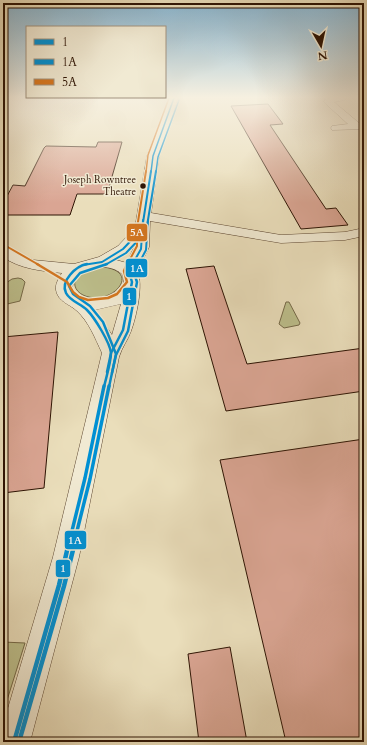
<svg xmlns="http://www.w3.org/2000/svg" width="367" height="745" viewBox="0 0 367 745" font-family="Cardo,serif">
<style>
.green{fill:#bdbf8c;stroke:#756948}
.building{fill:#daa593;stroke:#2d1303}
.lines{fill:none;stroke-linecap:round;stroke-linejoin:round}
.minor-casing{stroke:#5c4631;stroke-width:1}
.minor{fill:#f1ead3;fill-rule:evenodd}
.bus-1-far4-casing{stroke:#f1ead3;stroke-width:3}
.bus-1-far3-casing{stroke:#f1ead3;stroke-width:4}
.bus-1-far2-casing{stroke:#f1ead3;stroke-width:5}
.bus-1-far1-casing{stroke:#f1ead3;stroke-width:6}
.bus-1-casing{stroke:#f1ead3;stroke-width:8}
.bus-2-far4-casing{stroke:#f1ead3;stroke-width:3}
.bus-2-far3-casing{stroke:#f1ead3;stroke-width:4}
.bus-2-far2-casing{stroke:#f1ead3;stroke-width:5}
.bus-2-far1-casing{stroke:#f1ead3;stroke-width:6}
.bus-2-casing{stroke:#f1ead3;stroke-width:8}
.bus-3-far2-casing{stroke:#f1ead3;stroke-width:3}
.bus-3-far1-casing{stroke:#f1ead3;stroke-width:4}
.bus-3-casing{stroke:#f1ead3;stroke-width:5}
.bus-1-far4{stroke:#0090d3;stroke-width:1.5}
.bus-1-far3{stroke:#0090d3;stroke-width:2}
.bus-1-far2{stroke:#0090d3;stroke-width:2.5}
.bus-1-far1{stroke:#0090d3;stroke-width:3.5}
.bus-1{stroke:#0090d3;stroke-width:4.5}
.bus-2-far4{stroke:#0090d3;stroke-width:1.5}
.bus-2-far3{stroke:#0090d3;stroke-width:2}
.bus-2-far2{stroke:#0090d3;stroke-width:2.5}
.bus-2-far1{stroke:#0090d3;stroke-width:3.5}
.bus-2{stroke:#0090d3;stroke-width:4.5}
.bus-3-far2{stroke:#d57720;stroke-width:1.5}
.bus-3-far1{stroke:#d57720;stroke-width:2}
.bus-3{stroke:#d57720;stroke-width:2.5}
.bus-dot{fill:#2d1303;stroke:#f1ead3;stroke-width:1.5}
.labels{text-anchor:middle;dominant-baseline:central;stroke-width:3;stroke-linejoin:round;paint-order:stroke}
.far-bus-label{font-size:10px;fill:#2d1303;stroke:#f1ead3;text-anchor:end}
.line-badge{stroke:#f1ead3;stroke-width:1.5}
.badge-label{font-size:11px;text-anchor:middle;font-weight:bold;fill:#fff}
</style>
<rect width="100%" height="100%" fill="#eadebb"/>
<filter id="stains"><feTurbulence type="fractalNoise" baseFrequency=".005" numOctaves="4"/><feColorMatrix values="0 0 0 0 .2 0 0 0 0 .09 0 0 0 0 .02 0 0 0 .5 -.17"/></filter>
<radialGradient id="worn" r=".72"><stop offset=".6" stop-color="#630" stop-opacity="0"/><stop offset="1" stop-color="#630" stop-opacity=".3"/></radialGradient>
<!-- green -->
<g class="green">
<path d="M103,267c41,5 7,41 -20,28 -4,-2 -7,-5 -8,-9 -3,-14 18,-18 28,-19z"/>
<path d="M18,278l4,1 3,3 -5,19 -17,4v-20l9,-6z"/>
<path d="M286,302h3l11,21 -1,2 -15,3 -5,-4z"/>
<path d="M3,642l22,1 -22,70z"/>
</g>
<!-- building -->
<g class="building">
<path d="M268,104l15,20 -13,1 56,84 10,-1 12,17 -47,4 -70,-123z"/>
<path d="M98,142h24l-15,52h-30l-7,21h-67v-17h3l7,-13 12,1 19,-38 2,-2 50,1z"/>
<path d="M214,266l33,98 117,-16v43l-138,20 -40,-142z"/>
<path d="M58,332l-14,156 -41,5v-156z"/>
<path d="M364,439v303h-78l-66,-282z"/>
<path d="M230,647l17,95h-48l-11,-88z"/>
</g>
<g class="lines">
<defs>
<g id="minor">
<path d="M169,98h9l-19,58 -8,57 130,22 64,-3 19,-4v8l-19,4 -64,3 -131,-22 -1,26 -12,25c7,11 -1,46 -6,59 -3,9 -9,16 -12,26l-40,200 -49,185h-27v-17l50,-168 49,-204c-7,-15 -13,-31 -25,-42 -7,-7 -19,-9 -21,-21 -1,-6 3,-12 6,-17 -20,-2 -42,-4 -59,-16v-11l30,14 41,4 25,-7 19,-11 17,-18 12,-72zM135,245l-8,18 -11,-3 12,-8zM93,267c11,-1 22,0 30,8l1,11c-10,12 -43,21 -52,4 1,-14 8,-19 21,-23zM121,304l-9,31 -17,-25z"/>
<path d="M326,98h20l-1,2 -11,2 25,21h5v6l-32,1 -1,-2 1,-2 16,-2 -22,-20 -2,-2z"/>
</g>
</defs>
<!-- minor casing -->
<use href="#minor" class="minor-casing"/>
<!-- minor -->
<use href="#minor" class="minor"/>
<defs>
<path id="bus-1-far4" d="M151,172l2,-16 21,-58"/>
<g id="bus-1-far3">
<path d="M83,265l19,-3 21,-13 19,-20 9,-58"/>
<path d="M132,265l9,-16 2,-29"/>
</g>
<g id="bus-1-far2">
<path d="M87,264c-11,2 -27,17 -21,29 4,8 15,11 21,17 8,8 23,33 24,43 0,9 -5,25 -7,34"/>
<path d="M107,372l4,-19 12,-23 9,-48 -3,-10 4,-8"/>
</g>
<path id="bus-1-far1" d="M69,543l16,-65 19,-92"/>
<path id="bus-1" d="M14,742l45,-157 10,-43"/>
<path id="bus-2-far4" d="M156,172l2,-15 21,-57"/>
<g id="bus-2-far3">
<path d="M105,265l21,-12 20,-21 10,-61"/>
<path d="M138,265l8,-15 2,-30"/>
</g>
<g id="bus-2-far2">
<path d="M107,264l-27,9 -11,13 4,8 17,12 13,16 13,32 -7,33"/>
<path d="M112,373l4,-18 12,-24 9,-49 -3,-9 4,-9"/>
</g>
<path id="bus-2-far1" d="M74,543l16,-64 19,-93"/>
<path id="bus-2" d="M19,742l45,-156 11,-44"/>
<path id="bus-3-far2" d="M146,172l2,-17 21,-57"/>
<g id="bus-3-far1">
<path d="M6,246l33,19"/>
<path d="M127,265l10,-19v-18l9,-57"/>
</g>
<path id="bus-3" d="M37,264l30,18 6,10 6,5 9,3 20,-2 9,-4 10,-12 -3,-11 3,-7"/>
</defs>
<!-- bus-1-far4 casing -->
<use href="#bus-1-far4" class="bus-1-far4-casing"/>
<!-- bus-1-far3 casing -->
<use href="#bus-1-far3" class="bus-1-far3-casing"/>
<!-- bus-1-far2 casing -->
<use href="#bus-1-far2" class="bus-1-far2-casing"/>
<!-- bus-1-far1 casing -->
<use href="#bus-1-far1" class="bus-1-far1-casing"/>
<!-- bus-1 casing -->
<use href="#bus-1" class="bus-1-casing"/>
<!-- bus-2-far4 casing -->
<use href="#bus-2-far4" class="bus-2-far4-casing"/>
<!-- bus-2-far3 casing -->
<use href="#bus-2-far3" class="bus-2-far3-casing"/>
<!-- bus-2-far2 casing -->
<use href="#bus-2-far2" class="bus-2-far2-casing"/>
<!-- bus-2-far1 casing -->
<use href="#bus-2-far1" class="bus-2-far1-casing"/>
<!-- bus-2 casing -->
<use href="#bus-2" class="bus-2-casing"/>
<!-- bus-3-far2 casing -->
<use href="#bus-3-far2" class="bus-3-far2-casing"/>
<!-- bus-3-far1 casing -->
<use href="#bus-3-far1" class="bus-3-far1-casing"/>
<!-- bus-3 casing -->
<use href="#bus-3" class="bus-3-casing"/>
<!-- bus-1-far4 -->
<use href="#bus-1-far4" class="bus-1-far4"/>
<!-- bus-1-far3 -->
<use href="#bus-1-far3" class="bus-1-far3"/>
<!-- bus-1-far2 -->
<use href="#bus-1-far2" class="bus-1-far2"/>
<!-- bus-1-far1 -->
<use href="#bus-1-far1" class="bus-1-far1"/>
<!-- bus-1 -->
<use href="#bus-1" class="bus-1"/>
<!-- bus-2-far4 -->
<use href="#bus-2-far4" class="bus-2-far4"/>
<!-- bus-2-far3 -->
<use href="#bus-2-far3" class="bus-2-far3"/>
<!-- bus-2-far2 -->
<use href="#bus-2-far2" class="bus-2-far2"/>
<!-- bus-2-far1 -->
<use href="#bus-2-far1" class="bus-2-far1"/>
<!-- bus-2 -->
<use href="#bus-2" class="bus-2"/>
<!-- bus-3-far2 -->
<use href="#bus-3-far2" class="bus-3-far2"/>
<!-- bus-3-far1 -->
<use href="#bus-3-far1" class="bus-3-far1"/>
<!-- bus-3 -->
<use href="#bus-3" class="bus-3"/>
</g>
<!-- sky -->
<linearGradient id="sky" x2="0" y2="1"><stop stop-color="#88b7d4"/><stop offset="0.48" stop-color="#f6f0e0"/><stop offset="1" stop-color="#f6f0e0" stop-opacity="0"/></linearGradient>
<rect width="367" height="203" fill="url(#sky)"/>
<!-- markers -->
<circle class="bus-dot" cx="143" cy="186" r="3.5"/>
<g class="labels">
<!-- far-bus labels -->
<g class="far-bus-label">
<text x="136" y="180">Joseph Rowntree<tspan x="136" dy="12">Theatre</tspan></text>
</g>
</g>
<g class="line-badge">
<rect x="126" y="223" width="22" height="19" rx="4" fill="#d57720"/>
<rect x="125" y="258" width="23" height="20" rx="4" fill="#0090d3"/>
<rect x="122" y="287" width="15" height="19" rx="4" fill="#0090d3"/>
<rect x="64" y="530" width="23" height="20" rx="4" fill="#0090d3"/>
<rect x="55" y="559" width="16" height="19" rx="4" fill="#0090d3"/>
</g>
<g class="badge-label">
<text x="137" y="236">5A</text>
<text x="137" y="272">1A</text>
<text x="129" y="300">1</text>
<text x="75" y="544">1A</text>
<text x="63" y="572">1</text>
</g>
<!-- margin -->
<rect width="367" height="745" fill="none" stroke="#eadebb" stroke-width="16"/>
<rect x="4" y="4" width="359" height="737" fill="none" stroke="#2d1303" stroke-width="2"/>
<rect x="8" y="8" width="351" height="729" fill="none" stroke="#2d1303"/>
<!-- legend -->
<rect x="26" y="26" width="140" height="72" fill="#f1ead3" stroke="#a39480"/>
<rect x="34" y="39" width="20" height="6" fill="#0090d3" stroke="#a39480"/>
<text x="62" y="46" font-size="12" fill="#2d1303">1</text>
<rect x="34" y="59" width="20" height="6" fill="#0090d3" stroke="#a39480"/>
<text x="62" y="66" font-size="12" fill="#2d1303">1A</text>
<rect x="34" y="79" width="20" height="6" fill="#d57720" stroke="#a39480"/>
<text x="62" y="86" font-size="12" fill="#2d1303">5A</text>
<!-- north arrow -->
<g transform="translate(321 46) rotate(171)" stroke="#f1ead3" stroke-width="3" paint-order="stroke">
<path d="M0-3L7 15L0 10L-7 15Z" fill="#2d1303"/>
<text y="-6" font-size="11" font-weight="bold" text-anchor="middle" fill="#2d1303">N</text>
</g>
<rect width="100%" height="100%" filter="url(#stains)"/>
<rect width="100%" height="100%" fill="url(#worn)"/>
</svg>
